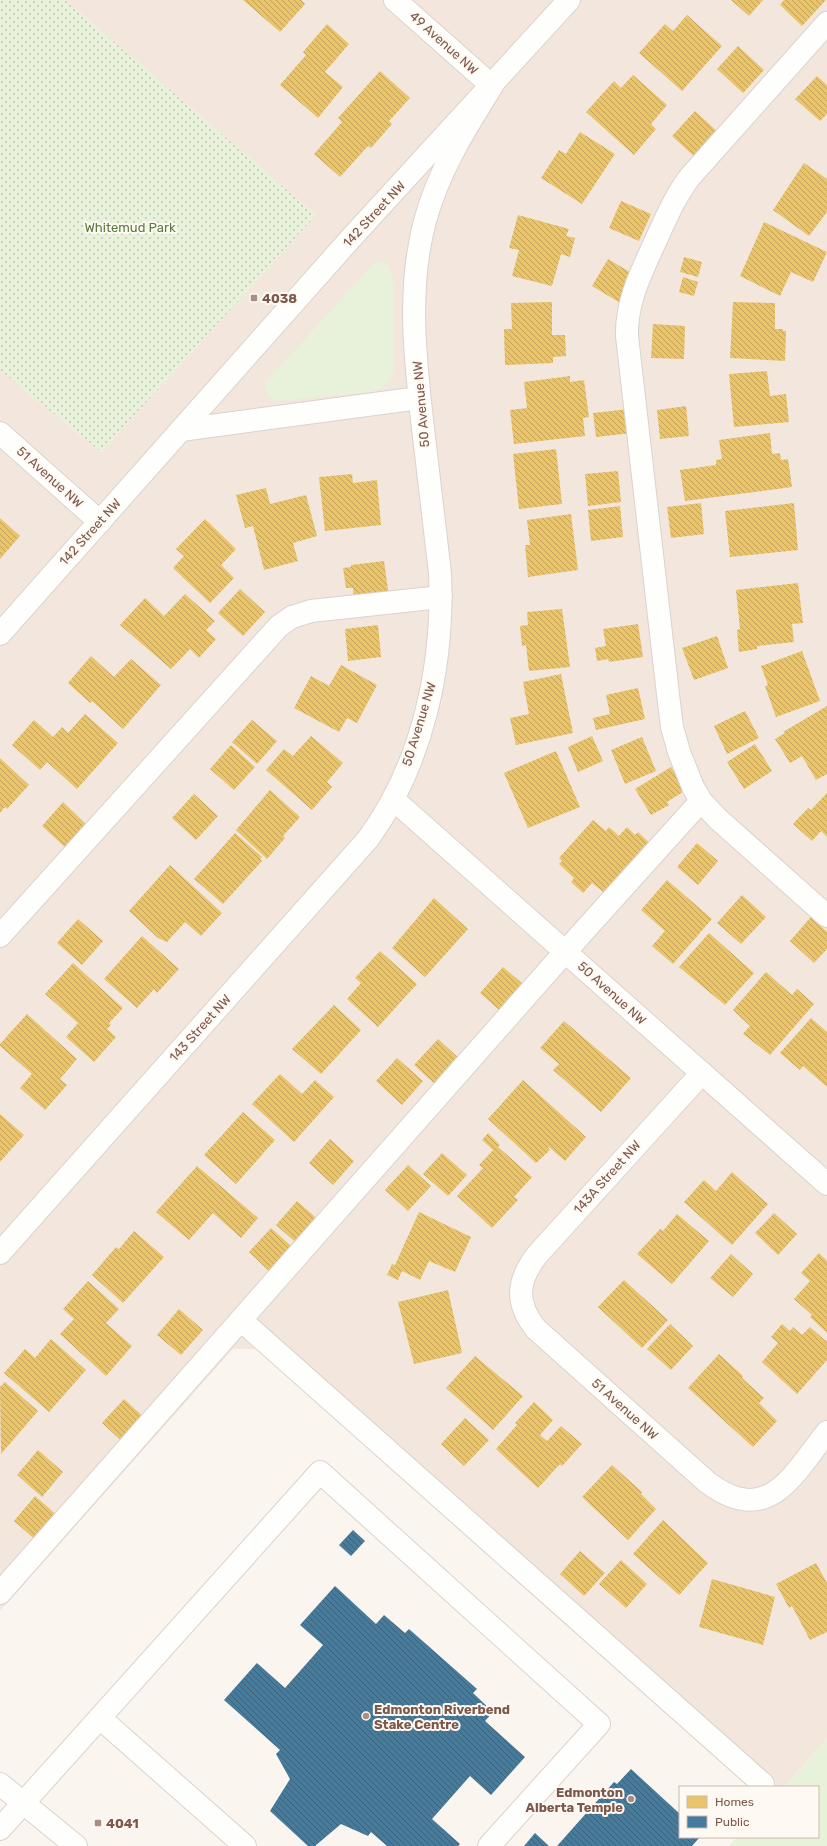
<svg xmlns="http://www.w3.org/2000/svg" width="827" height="1846" viewBox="0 0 827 1846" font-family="Rubik,sans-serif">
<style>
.residential{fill:#f3e7dd}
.grass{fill:#e8f1d9}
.park{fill:url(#park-dots)}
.homes{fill:url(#homes-back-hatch)}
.public{fill:url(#public-back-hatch)}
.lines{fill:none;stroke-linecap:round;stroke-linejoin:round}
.minor-casing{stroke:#dad2cd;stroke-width:24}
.minor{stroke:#fefefd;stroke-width:22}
.poi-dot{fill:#a88f84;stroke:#fff9f3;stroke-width:1.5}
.labels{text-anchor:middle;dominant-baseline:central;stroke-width:4;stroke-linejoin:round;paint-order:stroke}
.street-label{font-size:13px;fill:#7c584b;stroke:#fff9f3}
.park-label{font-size:13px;fill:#567c3f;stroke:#fff9f3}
.poi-label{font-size:13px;font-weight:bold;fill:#7c584b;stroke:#fff9f3;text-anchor:start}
</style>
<defs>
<pattern id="park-dots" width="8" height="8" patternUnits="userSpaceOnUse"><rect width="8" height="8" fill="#e8f1d9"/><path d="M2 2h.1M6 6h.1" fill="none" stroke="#c1c6b2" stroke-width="1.8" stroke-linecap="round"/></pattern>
<pattern id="homes-back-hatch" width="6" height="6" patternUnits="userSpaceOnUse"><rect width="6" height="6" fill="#e9c46a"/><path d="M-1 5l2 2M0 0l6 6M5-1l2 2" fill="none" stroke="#c2a259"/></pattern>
<pattern id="public-back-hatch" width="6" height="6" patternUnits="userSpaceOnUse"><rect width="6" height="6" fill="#457b9d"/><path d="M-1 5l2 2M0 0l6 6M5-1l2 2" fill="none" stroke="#3d637b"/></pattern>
</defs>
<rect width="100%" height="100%" fill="#faf5ef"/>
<!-- residential -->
<path class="residential" d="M65,0h762v1738l-43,49h-36l-485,-438h-30l-233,262v-1241l101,82 215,-237z"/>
<!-- grass -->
<g class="grass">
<path d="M376,261l12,4 5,14 1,93 -8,13 -12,7 -99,9 -8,-8 -3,-9z"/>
<path d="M827,1738v108h-98l8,-9h81v-50h-34z"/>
</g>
<!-- park -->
<path class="park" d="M0,0h65l251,215 -215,237 -101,-82z"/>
<!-- homes -->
<g class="homes">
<path d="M243,0h58l4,4 -25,28z"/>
<path d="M731,0h32l-14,16z"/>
<path d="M784,0h42l-24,26 -22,-21z"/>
<path d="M687,15l35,31 -40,45 -43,-38 26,-29 8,7z"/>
<path d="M327,24l22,20 -24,28 18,15 -25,31 -38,-33 26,-30 -3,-3z"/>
<path d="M738,46l26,24 -21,23 -26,-24z"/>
<path d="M380,71l30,27 -21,23 3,3 -21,24 -3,-2 -28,31 -26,-23 28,-32 -4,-4z"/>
<path d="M633,75l34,30 -16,19 5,5 -22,26 -48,-43 28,-31 7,7z"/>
<path d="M817,76l10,9v29l-7,7 -25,-22z"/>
<path d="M695,111l24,22 -23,25 -24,-22z"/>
<path d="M580,132l35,22 -33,50 -41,-26 18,-28 7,4z"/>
<path d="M804,163l23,16v33l-18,24 -36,-26z"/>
<path d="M621,201l30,13 -12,27 -30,-13z"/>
<path d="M518,215l51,14 -3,7 9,2 -5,19 -9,-3 -9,32 -40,-10 7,-26 -10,-2z"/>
<path d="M764,222l63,30 -14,30 -22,-10 -11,24 -40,-20z"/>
<path d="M684,257l18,5 -4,15 -18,-5z"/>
<path d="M608,259l30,18 -16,27 -30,-18z"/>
<path d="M683,277l15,5 -4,14 -15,-4z"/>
<path d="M552,302v33h13l1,21 -13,1v6l-48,2 -1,-36h8l-1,-26z"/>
<path d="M733,302l42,1v26h8v2h3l-1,30 -55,-3z"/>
<path d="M653,324l32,2 -1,33 -33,-1z"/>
<path d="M767,371l3,25 16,-2 3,28 -55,5 -5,-53z"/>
<path d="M570,376v6l14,-2 5,37 -6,1 2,18 -71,8 -4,-34 17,-2 -3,-26z"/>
<path d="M686,406l3,30 -29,3 -3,-29z"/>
<path d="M629,409l3,24 -36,4 -3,-24z"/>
<path d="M770,433l2,21 8,-1 1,7 7,-1 4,28 -107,14 -5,-31 36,-5v-5l6,-1 -3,-19z"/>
<path d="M556,449l6,55 -43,5 -6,-55z"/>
<path d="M618,471l3,31 -33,4 -3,-32z"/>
<path d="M352,474l1,9 24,-3 4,45 -56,6 -6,-54z"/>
<path d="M266,488l4,16 36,-9 11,41 -24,7 5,18 -34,9 -11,-44 -8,2 -9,-33z"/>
<path d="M701,503l3,31 -33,4 -4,-31z"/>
<path d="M794,503l4,47 -68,7 -5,-46z"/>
<path d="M620,506l3,31 -32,4 -3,-31z"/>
<path d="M571,514l7,56 -50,7 -3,-32h5l-3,-25z"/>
<path d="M0,518l20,18 -20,23z"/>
<path d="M205,519l31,30 -15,16 13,13 -24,25 -37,-35 11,-12 -8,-7z"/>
<path d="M384,561l5,36 -35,4 -1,-13h-7l-3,-20 8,-1v-2z"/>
<path d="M798,583l5,40 -11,1 2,18 -37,4v3l-18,3 -2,-22 3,-1 -4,-39z"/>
<path d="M240,589l25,23 -22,24 -25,-23z"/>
<path d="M185,594l30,27 -9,9 10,9 -17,19 -9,-9 -19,20 -51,-44 25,-27 19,18z"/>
<path d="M562,609l8,58 -41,4 -3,-26 -4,1 -2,-20 8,-1 -1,-13z"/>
<path d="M638,624l5,33 -34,5 -1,-3 -11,2 -2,-13 11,-2 -3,-17z"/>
<path d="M378,625l3,32 -33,4 -3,-32z"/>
<path d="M717,636l11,32 -34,12 -12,-32z"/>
<path d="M802,651l18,50 -44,16 -11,-31 3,-1 -7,-19z"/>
<path d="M91,656l23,21 17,-18 30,26 -38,44 -31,-28 -2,2 -22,-20z"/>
<path d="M341,665l36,20 -20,38 -10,-5 -8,14 -45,-24 17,-32 18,10z"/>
<path d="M561,674l12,59 -57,12 -6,-27 19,-4 -6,-32z"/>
<path d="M638,688l7,31 -49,11 -3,-12 17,-4 -4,-19z"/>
<path d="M827,706v68l-11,6 -14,-24 -12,7 -15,-24 10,-6 -2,-1z"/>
<path d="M745,711l14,27 -32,16 -13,-28z"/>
<path d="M85,714l33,29 -41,46 -30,-27 -7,8 -28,-25 22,-25 19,17 9,-10 6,6z"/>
<path d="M252,720l25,21 -20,23 -25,-22z"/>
<path d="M311,736l32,27 -16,19 5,5 -20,23 -46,-40 18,-21 9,7z"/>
<path d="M592,736l11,25 -25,11 -10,-25z"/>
<path d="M642,737l14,34 -31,13 -14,-34z"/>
<path d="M755,744l17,27 -28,18 -17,-27z"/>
<path d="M231,745l24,22 -21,23 -24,-21z"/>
<path d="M556,751l24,56 -52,21 -24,-55z"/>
<path d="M0,758l29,27 -22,24 -2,-2 -5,6z"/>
<path d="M671,767l15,23 -19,12 2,3 -18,10 -16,-26z"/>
<path d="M270,790l30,27 -17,19 2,2 -18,21 -31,-29z"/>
<path d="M827,793v44l-6,-6 -9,10 -19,-17 15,-16 3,2z"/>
<path d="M194,794l24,22 -22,24 -24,-22z"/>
<path d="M63,802l26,25 -21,23 -26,-24z"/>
<path d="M593,820l13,11 3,-4 10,9 8,-9 8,8 3,-3 17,16 -48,47 -15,-12 -9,10 -12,-11 3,-4 -15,-14 3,-3 -3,-3z"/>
<path d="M235,833l27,24 -2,2 2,2 -39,43 -29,-25z"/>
<path d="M697,843l21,18 -20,24 -21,-18z"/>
<path d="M170,865l52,48 -21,23 -16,-14 -18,20 -9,-4 -29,-27z"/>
<path d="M667,880l45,39 -39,45 -21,-18 13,-15 -24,-21z"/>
<path d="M742,895l24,22 -25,27 -24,-21z"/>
<path d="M434,898l34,31 -43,48 -33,-29z"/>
<path d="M811,917l16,15v17l-13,14 -24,-22z"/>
<path d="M78,919l25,22 -21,24 -25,-22z"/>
<path d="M709,933l45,40 -29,32 -46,-38z"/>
<path d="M142,936l37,33 -22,24 -3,-4 -17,19 -33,-29z"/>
<path d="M380,951l37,33 -39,43 -31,-28 14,-16 -6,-5z"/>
<path d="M73,963l50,45 -14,15 2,2 -4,4 9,8 -22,25 -28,-25 12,-14 -33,-29z"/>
<path d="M503,967l28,24 -24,26 -27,-24z"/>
<path d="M766,972l26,23 5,-6 17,15 -44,51 -27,-21 7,-8 -17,-16z"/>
<path d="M334,1005l27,25 -40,44 -29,-25z"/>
<path d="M27,1014l50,45 -17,20 7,6 -22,25 -25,-22 12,-14 -32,-28v-2z"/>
<path d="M811,1018l16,14v55l-24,-21 -3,4 -20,-17z"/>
<path d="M564,1021l67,57 -30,34 -48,-42 6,-6 -19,-16z"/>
<path d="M438,1039l25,23 -24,26 -25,-23z"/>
<path d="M397,1058l26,23 -21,24 -26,-24z"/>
<path d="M280,1074l22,20 13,-14 19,17 -40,45 -42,-38z"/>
<path d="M523,1080l63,57 -21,24 -16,-14 -1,1 2,2 -14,13 -48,-44z"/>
<path d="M243,1112l32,28 -39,44 -32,-29z"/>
<path d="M0,1114l24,21 -24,27z"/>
<path d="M488,1133l12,12 -2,2 34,30 -18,20 4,3 -26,28 -35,-32 26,-28 -4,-3 14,-15 -11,-10z"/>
<path d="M330,1139l24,22 -21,24 -24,-22z"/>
<path d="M442,1153l25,22 -19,21 -25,-22z"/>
<path d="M408,1165l23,21 -23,25 -23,-21z"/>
<path d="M197,1166l61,52 -17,20 -28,-25 -24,27 -33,-28z"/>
<path d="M732,1172l36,32 -36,41 -48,-43 20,-22 12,11z"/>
<path d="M297,1201l25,22 -21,24 -25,-22z"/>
<path d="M419,1212l52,25 -16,35 -26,-11 -9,19 -18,-9 -4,9 -11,-5 5,-11 3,1z"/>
<path d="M774,1213l23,21 -19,21 -23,-22z"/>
<path d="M677,1214l32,27 -37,43 -35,-30 23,-25 3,2z"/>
<path d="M271,1228l26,23 -23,25 -25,-24z"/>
<path d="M134,1231l30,26 -41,46 -31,-28 24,-28 3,2z"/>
<path d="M819,1253l8,8v72l-17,-16 2,-2 -18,-16 16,-18 -9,-8z"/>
<path d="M731,1254l22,20 -20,23 -23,-19z"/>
<path d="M624,1280l44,40 -26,28 -44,-41z"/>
<path d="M88,1281l31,28 -13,14 26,23 -26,30 -46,-42 14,-15 -11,-10z"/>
<path d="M448,1290l14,63 -48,11 -16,-62z"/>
<path d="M179,1309l24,21 -22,25 -24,-20z"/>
<path d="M670,1324l23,22 -22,24 -24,-21z"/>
<path d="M782,1324l8,7 3,-4 9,8 8,-8 17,15v18l-30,34 -35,-32 16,-19 -7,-6z"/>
<path d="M51,1339l35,31 -37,42 -45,-39 21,-24 10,9z"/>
<path d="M719,1354l24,22 -1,2 22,20 -5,5 18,18 -24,26 -65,-59z"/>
<path d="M475,1356l48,40 -30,34 -47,-42z"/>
<path d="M5,1382l33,29 -37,43 -1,-67z"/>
<path d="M124,1399l24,22 -22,24 -24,-22z"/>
<path d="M534,1402l19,18 -13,15 7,6 14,-15 21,18 -20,22 -2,-2 -22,24 -42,-39 21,-24 -2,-2z"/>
<path d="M465,1418l24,22 -25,26 -23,-22z"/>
<path d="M38,1450l25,22 -21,25 -25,-22z"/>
<path d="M612,1465l30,27 -1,2 15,15 -28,31 -46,-43z"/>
<path d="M35,1496l25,22 -21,25 -25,-22z"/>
<path d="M663,1520l45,43 -29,32 -46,-41z"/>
<path d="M580,1551l25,22 -21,23 -24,-22z"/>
<path d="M621,1560l26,24 -21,24 -27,-24z"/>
<path d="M816,1563l11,20v49l-17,8 -18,-34 -3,2 -13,-24z"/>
<path d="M712,1579l63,18 -12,48 -64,-18z"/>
</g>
<!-- public -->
<g class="public">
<path d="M353,1530l12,11 -14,15 -12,-11z"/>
<path d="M335,1586l41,38 8,-9 21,18 4,-4 68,60 -4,4 20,19 -8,9 40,36 -34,38 -21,-19 -38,43 28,25 -2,2h-71l-16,-14 -3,4 -27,-12 -26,22h-7l-38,-35 20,-32 -14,-25 4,-4 -56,-50 33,-37 28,25 38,-43 -23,-20z"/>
<path d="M631,1769l49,45v23h20l-8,9h-135l57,-64 3,2z"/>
<path d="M535,1833l14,13h-25z"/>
</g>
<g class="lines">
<defs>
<g id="minor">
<path d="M827,23l-138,155c-14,19 -23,40 -33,62 -14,31 -30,61 -29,96l42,367 3,24 7,25 14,35 8,14 17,18 109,97"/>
<path d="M181,430l238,-32"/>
<path d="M0,433l100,89"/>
<path d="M0,634l352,-397 217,-237"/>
<path d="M393,799l434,385"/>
<path d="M0,936l279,-310 13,-9 19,-6 130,-14"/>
<path d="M702,1073l-165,182c-20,26 -22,48 -1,74l171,153c61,46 85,-6 120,-50"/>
<path d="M0,1253l368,-414c55,-75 76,-174 72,-266 -5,-45 -11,-91 -16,-136 -8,-70 -18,-146 1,-216 13,-49 40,-92 67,-135l-97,-86"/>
<path d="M242,1321l521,463"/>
<path d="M0,1593l565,-641 136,-151"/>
<path d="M100,1718l145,128"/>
<path d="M0,1784l76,62"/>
<path d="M0,1829l320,-357 279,252 -110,122"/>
</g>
</defs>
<!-- minor casing -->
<use href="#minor" class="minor-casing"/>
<!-- minor -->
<use href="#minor" class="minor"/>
</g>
<!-- markers -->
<g class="poi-dot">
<rect x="250" y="294" width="8" height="8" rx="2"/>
<circle cx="366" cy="1716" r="4"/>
<circle cx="631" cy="1799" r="4"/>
<rect x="94" y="1819" width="8" height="8" rx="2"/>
</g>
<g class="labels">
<!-- street labels -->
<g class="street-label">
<text transform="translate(444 43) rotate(42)">49 Avenue NW</text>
<text transform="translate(374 214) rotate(-47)">142 Street NW</text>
<text transform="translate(421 404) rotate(-95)">50 Avenue NW</text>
<text transform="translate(50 477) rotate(42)">51 Avenue NW</text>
<text transform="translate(90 532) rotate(-48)">142 Street NW</text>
<text transform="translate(419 724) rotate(-73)">50 Avenue NW</text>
<text transform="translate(612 993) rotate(42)">50 Avenue NW</text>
<text transform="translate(200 1028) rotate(-48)">143 Street NW</text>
<text transform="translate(607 1177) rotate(-48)">143A Street NW</text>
<text transform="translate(625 1409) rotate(42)">51 Avenue NW</text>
</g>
<!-- park labels -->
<g class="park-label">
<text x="130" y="227">Whitemud Park</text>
</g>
<!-- poi labels -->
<g class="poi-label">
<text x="262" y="298">4038</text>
<text x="374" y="1709">Edmonton Riverbend<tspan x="374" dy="15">Stake Centre</tspan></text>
<text x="623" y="1792" text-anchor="end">Edmonton<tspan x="623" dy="15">Alberta Temple</tspan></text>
<text x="106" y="1823">4041</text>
</g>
</g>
<!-- legend -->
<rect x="679" y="1786" width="140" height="52" fill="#fff9f3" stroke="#cbb9b0"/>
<rect x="687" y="1796" width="20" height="12" fill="#e9c46a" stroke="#cbb9b0"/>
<text x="715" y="1806" font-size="12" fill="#7c584b">Homes</text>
<rect x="687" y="1816" width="20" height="12" fill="#457b9d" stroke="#cbb9b0"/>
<text x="715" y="1826" font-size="12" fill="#7c584b">Public</text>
</svg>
